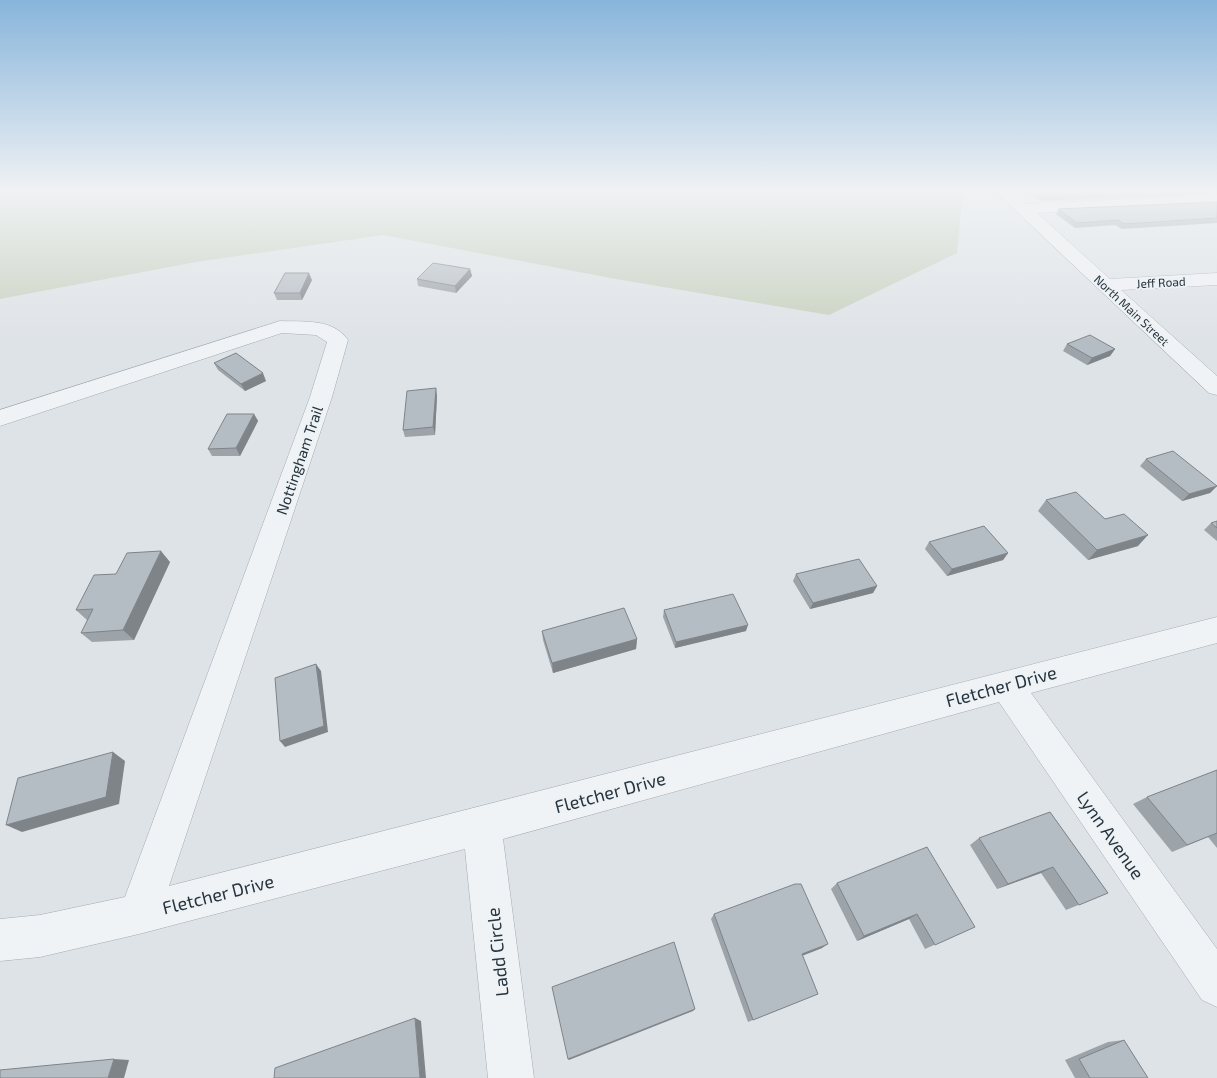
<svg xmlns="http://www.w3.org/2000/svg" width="1217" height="1078" viewBox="0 0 1217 1078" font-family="'Exo 2',sans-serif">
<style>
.green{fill:#c7d1bf}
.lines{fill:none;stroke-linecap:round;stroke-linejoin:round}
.minor-casing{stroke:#a3abb1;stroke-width:1}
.minor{fill:#f0f3f6;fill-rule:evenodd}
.wall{fill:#9ca3a9}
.shaded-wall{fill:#7f8489}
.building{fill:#b5bdc4;stroke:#7f8489}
.labels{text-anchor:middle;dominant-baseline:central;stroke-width:4;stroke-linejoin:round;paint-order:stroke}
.far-street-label{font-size:12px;fill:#27333e;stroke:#edf2f5}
.street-label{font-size:15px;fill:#27333e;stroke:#edf2f5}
.near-street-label{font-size:18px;fill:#27333e;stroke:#edf2f5}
</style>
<rect width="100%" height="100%" fill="#dee3e7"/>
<!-- green -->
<path class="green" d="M0,191h963l-6,62 -128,62 -213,-36 -233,-44 -187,27 -196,37z"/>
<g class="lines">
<defs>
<g id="minor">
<path d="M995,191h17l14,13 191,-9v10l-180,8 73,66 107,-6v12l-96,5 96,86v19l-8,-2z"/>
<path d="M280,321c23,1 53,-3 68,19l-16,57 -163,489 1048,-269v26l-186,50 186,256v58l-15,-7 -203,-298 -496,137 31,239h-46l-23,-229 -326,85 -99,23 -40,4v-42l40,-4 85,-18 185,-500 17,-55 -11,-7 -34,-2 -282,93v-16z"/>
</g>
</defs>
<!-- minor casing -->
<use href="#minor" class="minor-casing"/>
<!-- minor -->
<use href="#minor" class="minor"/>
</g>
<!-- wall -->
<g class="wall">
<path d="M1026,191h191v2l-177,8z"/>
<path d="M1217,202v21l-95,6 -7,-4 -40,3 -19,-14 2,-5z"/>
<path d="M470,269l2,7 -16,17 -38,-7 -1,-7z"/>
<path d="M312,280l-10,20h-25l-3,-7z"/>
<path d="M1067,344l48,5 -5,7 -23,9 -24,-14z"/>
<path d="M214,363l52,18 -21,10 -27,-21z"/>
<path d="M437,396l-2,39 -30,2 -2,-7z"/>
<path d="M254,414l4,7 -18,35h-28l-4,-7z"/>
<path d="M1146,459l71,27 -7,7 -28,8 -42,-35z"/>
<path d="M1046,500l59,19 33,27 -50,14 -50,-49z"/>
<path d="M1217,521v20l-13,-11 7,-7z"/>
<path d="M929,542l79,11 -5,7 -56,16 -22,-27z"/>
<path d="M170,562l-36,78 -42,2 -11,-9 7,-13h-1l-11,-10 40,-36z"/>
<path d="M796,574l81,12 -4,7 -63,16 -17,-28z"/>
<path d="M664,610l82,21 -71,17 -12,-31z"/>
<path d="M542,631l95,8 -1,10 -83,24 -10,-33z"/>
<path d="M1217,770v78l-9,-11 -36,15 -39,-48 14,-7z"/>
<path d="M1050,812l58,81 -42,17 -25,-37 -44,16 -27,-44 9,-7z"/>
<path d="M837,883l138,44 -50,22 -16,-30 -52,22 -26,-52z"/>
<path d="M714,914l108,34 -20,8 16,38 -70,28 -37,-103z"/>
<path d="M1124,1040l24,38h-73l-10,-18 43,-18z"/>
</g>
<!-- shaded-wall -->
<g class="shaded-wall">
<path d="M470,269l2,7 -16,17 -1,-7z"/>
<path d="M309,273l3,7 -10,20 -2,-7z"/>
<path d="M1115,349l-5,7 -23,9 5,-7z"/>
<path d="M263,373l3,8 -21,10 -4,-7z"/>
<path d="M436,388l1,8 -2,39 -2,-8z"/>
<path d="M254,414l4,7 -18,35 -4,-8z"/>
<path d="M1217,486l-7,7 -28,8 7,-7z"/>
<path d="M1148,535l-10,11 -50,14 9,-10z"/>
<path d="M161,551l9,11 -36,78 -11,-10z"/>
<path d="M1008,553l-5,7 -56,16 5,-7z"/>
<path d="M877,586l-4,7 -63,16 3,-6z"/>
<path d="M748,625l-2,6 -71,17 1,-6z"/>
<path d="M637,639l-1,10 -83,24 -1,-10z"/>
<path d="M316,664l5,7 7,61 -43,15 -5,-6z"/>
<path d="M113,752l12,9 -6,43 -97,28 -16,-7z"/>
<path d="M1053,867l-12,6 -44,16 11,-5z"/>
<path d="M917,914l-8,5 -52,22 7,-5z"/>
<path d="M828,944l-6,4 -26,10 6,-4z"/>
<path d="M695,1009l-2,2 -124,49 -1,-1z"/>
<path d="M415,1018l6,3 5,57h-6z"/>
<path d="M114,1059l15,1 -5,18h-16z"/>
</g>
<!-- building -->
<g class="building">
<path d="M1034,191h135l-127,6z"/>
<path d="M1217,202v16l-93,6 -6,-4 -41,3 -19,-14z"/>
<path d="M433,263l37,6 -15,17 -38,-7z"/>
<path d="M285,273h24l-9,20h-26z"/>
<path d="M1090,335l25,14 -23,9 -25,-14z"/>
<path d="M236,353l27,20 -22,11 -27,-21z"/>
<path d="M436,388l-3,39 -30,3 4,-39z"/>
<path d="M227,414h27l-18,34 -28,1z"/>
<path d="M1173,451l44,35 -28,8 -43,-35z"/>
<path d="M1076,492l29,27 19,-5 24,21 -51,15 -51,-50z"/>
<path d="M1217,521v7l-6,-5z"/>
<path d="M984,526l24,27 -56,16 -23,-27z"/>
<path d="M161,551l-38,79 -42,3 12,-24 -17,1 18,-35 22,-1 11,-21z"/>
<path d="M859,559l18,27 -64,17 -17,-29z"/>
<path d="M733,594l15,31 -72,17 -12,-32z"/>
<path d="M624,608l13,31 -85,24 -10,-32z"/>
<path d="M316,664l8,62 -44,15 -5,-63z"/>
<path d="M113,752l-7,45 -100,28 12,-47z"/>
<path d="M1217,770v63l-30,12 -40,-48z"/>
<path d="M1050,812l58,81 -29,12 -26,-38 -45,17 -29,-46z"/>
<path d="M927,847l48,80 -40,18 -18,-31 -53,22 -27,-53z"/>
<path d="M795,884h6l27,60 -26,10 16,40 -65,26 -39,-106z"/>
<path d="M674,942l21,67 -127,50 -16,-72z"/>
<path d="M415,1018l5,60h-146l1,-10z"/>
<path d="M1124,1040l24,38h-58l-11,-19z"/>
<path d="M114,1059l-6,19h-108v-8z"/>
</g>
<!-- sky -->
<linearGradient id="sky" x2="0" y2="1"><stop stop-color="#88b5db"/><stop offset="0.56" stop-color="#f0f2f4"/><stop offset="1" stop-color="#f0f2f4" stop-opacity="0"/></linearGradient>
<rect width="1217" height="342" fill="url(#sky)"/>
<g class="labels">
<!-- far-street labels -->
<g class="far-street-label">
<text transform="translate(1161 282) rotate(-3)">Jeff Road</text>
<text transform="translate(1132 310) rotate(43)">North Main Street</text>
</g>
<!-- street labels -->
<g class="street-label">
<text transform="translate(299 460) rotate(-71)">Nottingham Trail</text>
</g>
<!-- near-street labels -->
<g class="near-street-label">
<text transform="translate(1001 686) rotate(-15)">Fletcher Drive</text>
<text transform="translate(610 792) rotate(-15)">Fletcher Drive</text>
<text transform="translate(1111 835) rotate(55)">Lynn Avenue</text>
<text transform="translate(218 894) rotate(-14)">Fletcher Drive</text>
<text transform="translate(497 952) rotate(-96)">Ladd Circle</text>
</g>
</g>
</svg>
